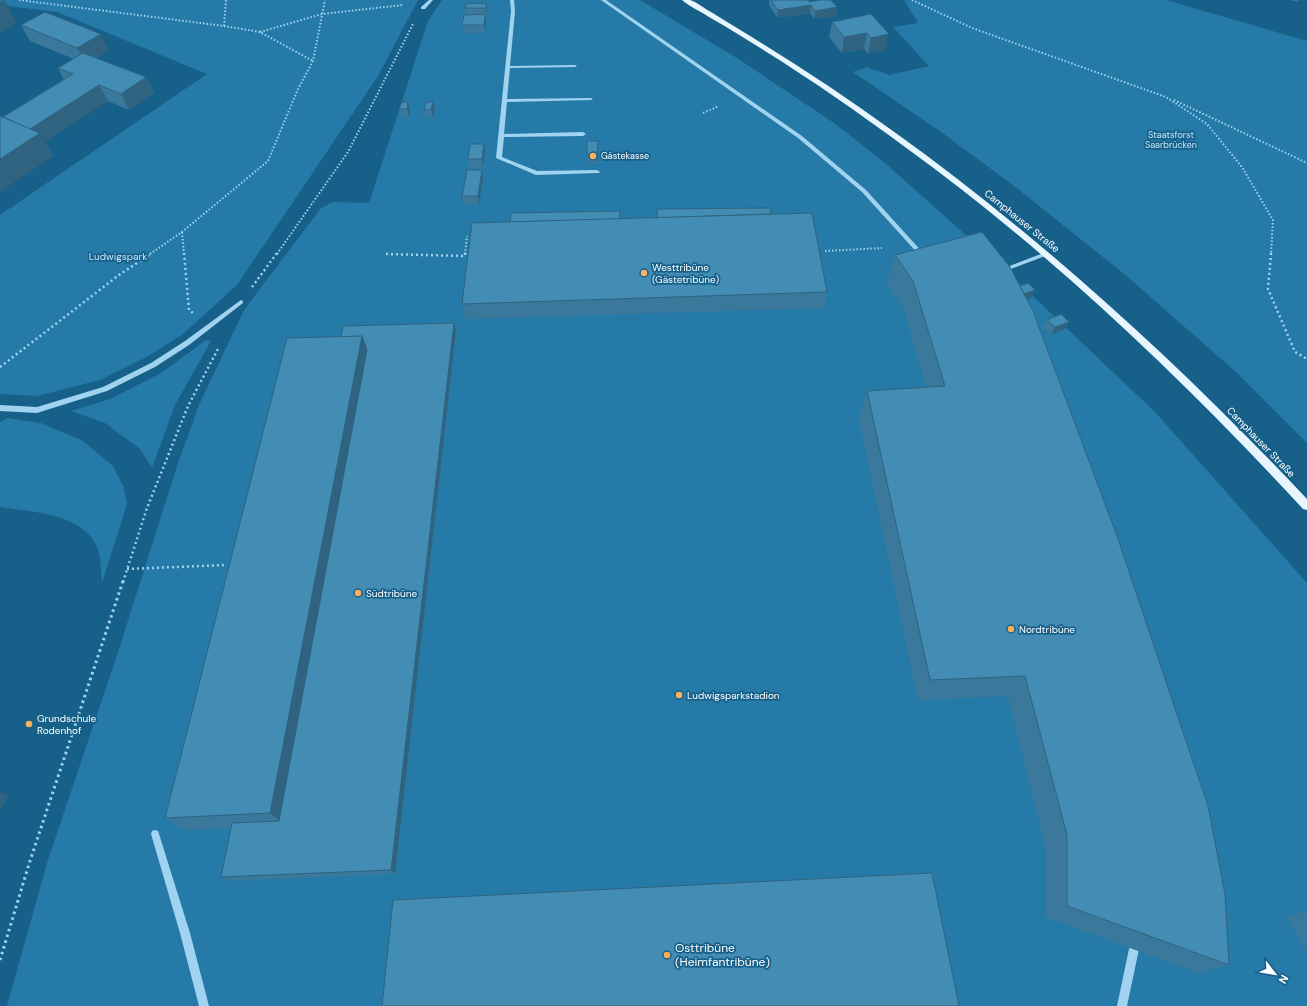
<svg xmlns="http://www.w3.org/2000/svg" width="1307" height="1006" viewBox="0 0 1307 1006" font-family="'DM Sans',sans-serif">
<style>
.green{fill:#267aa7}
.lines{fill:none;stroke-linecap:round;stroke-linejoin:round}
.path-far2{stroke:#9fd3ef;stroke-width:2;stroke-dasharray:1.5 2;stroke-linecap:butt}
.path-far1{stroke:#9fd3ef;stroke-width:2.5;stroke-dasharray:2 3;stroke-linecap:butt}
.path{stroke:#9fd3ef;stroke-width:3;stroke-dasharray:2.5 3.5;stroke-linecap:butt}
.minor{fill:#9fd3ef;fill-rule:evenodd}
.major{fill:#e7f5ff;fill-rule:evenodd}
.wall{fill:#3a799c}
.shaded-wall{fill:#2f637f}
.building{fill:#438db5;stroke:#2f637f}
.poi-dot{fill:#ffb05d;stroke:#16608a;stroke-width:1.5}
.labels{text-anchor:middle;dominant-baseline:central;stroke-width:3.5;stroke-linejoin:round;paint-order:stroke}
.far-park-label{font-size:9px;fill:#c5e8fb;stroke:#16608a}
.far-poi-label{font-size:9px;fill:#fff;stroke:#16608a;text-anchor:start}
.street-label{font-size:10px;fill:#fff;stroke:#16608a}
.park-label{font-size:10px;fill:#c5e8fb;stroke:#16608a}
.poi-label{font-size:10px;fill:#fff;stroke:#16608a;text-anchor:start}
.near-poi-label{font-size:12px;fill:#fff;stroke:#16608a;text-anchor:start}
</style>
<rect width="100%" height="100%" fill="#16608a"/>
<!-- green -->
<g class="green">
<path d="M0,0h418l-40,76 -141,209 -54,49 -36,23 -47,23 -63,16 -37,-2v-179l207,-141 -150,-62 -57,-7z"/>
<path d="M442,0h198l97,58 97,65 50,39 134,120 137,130 152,171v423h-1300l40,-143 72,-214 58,-183 22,-61 45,-95 77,-102 12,-6 36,1 59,-182z"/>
<path d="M904,0h262l141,41v402l-71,-71 -113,-99 -109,-87 -73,-54 -88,-60 14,-5 22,8 40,-9 -36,-39 25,-4z"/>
<path d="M206,340l5,1 -36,64 -23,63 -12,-19 -35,-26 -34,-12 39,-12 51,-26z"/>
<path d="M8,418l33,5 42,18 30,25 10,20 4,18 -25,79c-1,-11 -1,-24 -4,-34 -14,-36 -66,-37 -98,-42v-85z"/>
</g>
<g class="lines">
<!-- path-far2 -->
<g class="path-far2">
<path d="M19,0l205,26 36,6 53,29"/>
<path d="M912,0l60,28 194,69 41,27 35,43 31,53 -2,34"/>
<path d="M224,26l2,-26"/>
<path d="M260,32l62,-18 81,-9"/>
<path d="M1174,100l133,63"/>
<path d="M703,113l16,-7"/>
<path d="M182,232l2,22"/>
<path d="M825,251l57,-3"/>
<path d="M150,254l32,-22 86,-71 30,-72 15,-28 12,-61"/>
<path d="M277,254l71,-102 65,-128"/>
<path d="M465,254l2,-18"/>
</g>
<!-- path-far1 -->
<g class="path-far1">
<path d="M184,253l5,57 4,3"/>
<path d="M1271,253l-3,36 27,63 12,7"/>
<path d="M386,254l79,2v-3"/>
<path d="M252,287l25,-34"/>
<path d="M0,367l119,-92 33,-22"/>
<path d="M127,569l98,-4"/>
<path d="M123,582l24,-74 41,-102 31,-59"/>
</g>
<!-- path -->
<path class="path" d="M0,960l29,-96 94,-283"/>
<!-- minor -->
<g class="minor">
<path d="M429,0h4l-8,9h-4v-2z"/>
<path d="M510,0h4l1,11 -5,55 65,-1 2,1 -2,1 -65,1 -3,31 84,-1 2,1 -2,1 -84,2 -3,32 79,-2 3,2 -3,2 -79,1 -2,20 35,14 60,-1 3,2 -1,1 -63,2 -40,-17 15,-147z"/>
<path d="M601,0h5l196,136 64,54 59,65v2h-4l-59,-65 -64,-54z"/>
<path d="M1046,252l3,2 -1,1 -45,17h-4l-1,-1 1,-1z"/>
<path d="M241,300l2,1v2l-54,42 -34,22 -48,24 -70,22 -37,-2v-6l37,2 66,-20 48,-24 34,-22z"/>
<path d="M155,830l3,1 1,3 31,99 19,73h-10l-19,-73 -29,-99 1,-3z"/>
<path d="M1134,944l3,2 2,3 -12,57h-10l12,-57 2,-3z"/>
</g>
<!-- major -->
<path class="major" d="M682,0c1,0 7,0 8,0 7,2 15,9 21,12 17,11 35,21 52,32 202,125 381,282 544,455v11l-4,-1c-122,-132 -252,-256 -398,-362 -46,-34 -92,-66 -140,-96 -19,-12 -37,-23 -56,-34 -9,-6 -19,-10 -27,-17z"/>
</g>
<!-- wall -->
<g class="wall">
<path d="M769,0h39l1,2 28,5 -1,9 -22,3 -4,-6 -33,5 -8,-13z"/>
<path d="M1290,0h9l-2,2z"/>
<path d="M486,3l1,8v5h-2l1,6v11h-22l-2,-8 4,-10 -1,-7z"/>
<path d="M871,14l14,36 -17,4 -4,-5 -22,4 -13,-16 3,-15z"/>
<path d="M21,25l88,25 -13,8 50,19 8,16 -25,17 -21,-9 -63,41 9,14 -51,-39 61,-37 -6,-12 16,-9 -44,-18z"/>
<path d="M408,102l2,8 -1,7h-7l-3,-8z"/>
<path d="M426,102l9,8 -2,8h-7l-2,-8z"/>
<path d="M598,141v22l-10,1 -1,-9z"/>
<path d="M485,152l-2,15 -13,1 -2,-9z"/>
<path d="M482,170l1,9 -4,25h-15l-2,-8z"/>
<path d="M771,214l56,78 -3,16 -358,11 -4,-15z"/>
<path d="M895,255l140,35 -4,8 -4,2 202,665 -31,8 -152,-56v-68l-38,-153 -90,4 -59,-281 8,-28 59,-4 -22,-77 -17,-27z"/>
<path d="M1047,320l22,2 -4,7 -14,6 -8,-7z"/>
<path d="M454,323l2,7 -61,544 -168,7 -6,-4 10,-49 -47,2 -19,-12 176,-481z"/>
<path d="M1307,911v41l-20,-35z"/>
</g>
<!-- shaded-wall -->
<g class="shaded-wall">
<path d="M4,0l13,23 -17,10v-31z"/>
<path d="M486,3l1,8v5l-1,-8z"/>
<path d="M811,5l-1,8 -33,5 1,-8z"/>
<path d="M837,7l-1,9 -22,3 1,-8z"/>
<path d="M485,14l1,8v11l-2,-8z"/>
<path d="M867,33l-3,16 -22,4 2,-16z"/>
<path d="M101,34l8,16 -23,14 -9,-16z"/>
<path d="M889,34l-4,16 -17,4 3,-16z"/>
<path d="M146,77l8,16 -25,17 -8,-16z"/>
<path d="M99,85l9,16 -63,41 9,14 -54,36v-33l25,-27z"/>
<path d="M408,102l2,8 -1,7 -2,-8z"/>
<path d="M433,102l2,8 -2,8 -2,-9z"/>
<path d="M598,141v22l-1,-8z"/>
<path d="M484,144l1,8 -2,15 -1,-8z"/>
<path d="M482,170l1,9 -4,25 -1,-8z"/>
<path d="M1035,290l-4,8 -13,5 3,-8z"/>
<path d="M1069,322l-4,7 -14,6 4,-8z"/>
<path d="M454,323l2,7 -61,544 -4,-4z"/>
<path d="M362,336l8,22 -85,467 -15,-12z"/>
<path d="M0,791l9,5 -9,15z"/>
</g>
<!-- building -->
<g class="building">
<path d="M771,0h37l1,2 11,-2h11l6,7 -22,4 -4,-6 -33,5z"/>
<path d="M486,3v5h-21v-4z"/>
<path d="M45,12l56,22 -24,14 -56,-23z"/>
<path d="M485,14l-1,11h-22l2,-10z"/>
<path d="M871,14l18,20 -18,4 -4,-5 -23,4 -12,-15z"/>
<path d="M83,53l63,24 -25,17 -22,-9 -69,44 -27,-12 70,-43 -15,-6z"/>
<path d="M402,102h6l-1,7h-8z"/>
<path d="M426,102h7l-2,7 -7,1z"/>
<path d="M0,116l40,17 -40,26z"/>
<path d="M587,141h11l-1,14h-10z"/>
<path d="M470,144h14l-2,15h-14z"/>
<path d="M467,170h15l-4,26h-16z"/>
<path d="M770,208l1,6 -114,4v-9z"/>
<path d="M620,211v8l-110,3 1,-9z"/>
<path d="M812,213l15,79 -365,12 10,-81z"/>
<path d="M982,232l28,35 23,44 84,225 91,270 17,88 4,71 -162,-59v-71l-42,-159 -95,4 -63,-289 78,-5 -32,-105 -18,-26z"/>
<path d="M1028,283l7,7 -11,4 -4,-8z"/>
<path d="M1061,314l8,8 -14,5 -8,-7z"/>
<path d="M454,323l-63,547 -170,7 11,-54 47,-2 88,-471 -5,-14 -21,1 2,-11z"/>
<path d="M362,336l-92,477 -105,5 122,-480z"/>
<path d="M932,873l27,133h-577l11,-106z"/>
</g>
<!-- markers -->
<g class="poi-dot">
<circle cx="593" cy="156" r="4"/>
<circle cx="644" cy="273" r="4"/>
<circle cx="358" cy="593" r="4"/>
<circle cx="1011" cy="629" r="4"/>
<circle cx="679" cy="695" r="4"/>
<circle cx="29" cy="724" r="4"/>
<circle cx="667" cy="955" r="4"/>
</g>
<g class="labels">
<!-- far-park labels -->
<g class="far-park-label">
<text x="1171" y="135">Staatsforst<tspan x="1171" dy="10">Saarbrücken</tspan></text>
</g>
<!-- far-poi labels -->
<g class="far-poi-label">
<text x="601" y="156">Gästekasse</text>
</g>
<!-- street labels -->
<g class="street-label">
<text transform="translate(1022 221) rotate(39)">Camphauser Straße</text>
<text transform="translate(1261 442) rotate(46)">Camphauser Straße</text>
</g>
<!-- park labels -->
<g class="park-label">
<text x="118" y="256">Ludwigspark</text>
</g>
<!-- poi labels -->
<g class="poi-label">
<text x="652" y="267">Westtribüne<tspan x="652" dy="12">(Gästetribüne)</tspan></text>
<text x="366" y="593">Südtribüne</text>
<text x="1019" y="629">Nordtribüne</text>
<text x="687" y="695">Ludwigsparkstadion</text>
<text x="37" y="718">Grundschule<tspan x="37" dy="12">Rodenhof</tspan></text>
</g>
<!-- near-poi labels -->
<g class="near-poi-label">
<text x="675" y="948">Osttribüne<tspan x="675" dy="14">(Heimfantribüne)</tspan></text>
</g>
</g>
<!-- north arrow -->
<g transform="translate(1275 974) rotate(121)" stroke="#16608a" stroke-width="3" paint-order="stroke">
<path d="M0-3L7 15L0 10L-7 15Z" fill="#ffffff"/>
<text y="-6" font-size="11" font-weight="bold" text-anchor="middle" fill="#ffffff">N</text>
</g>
</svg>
